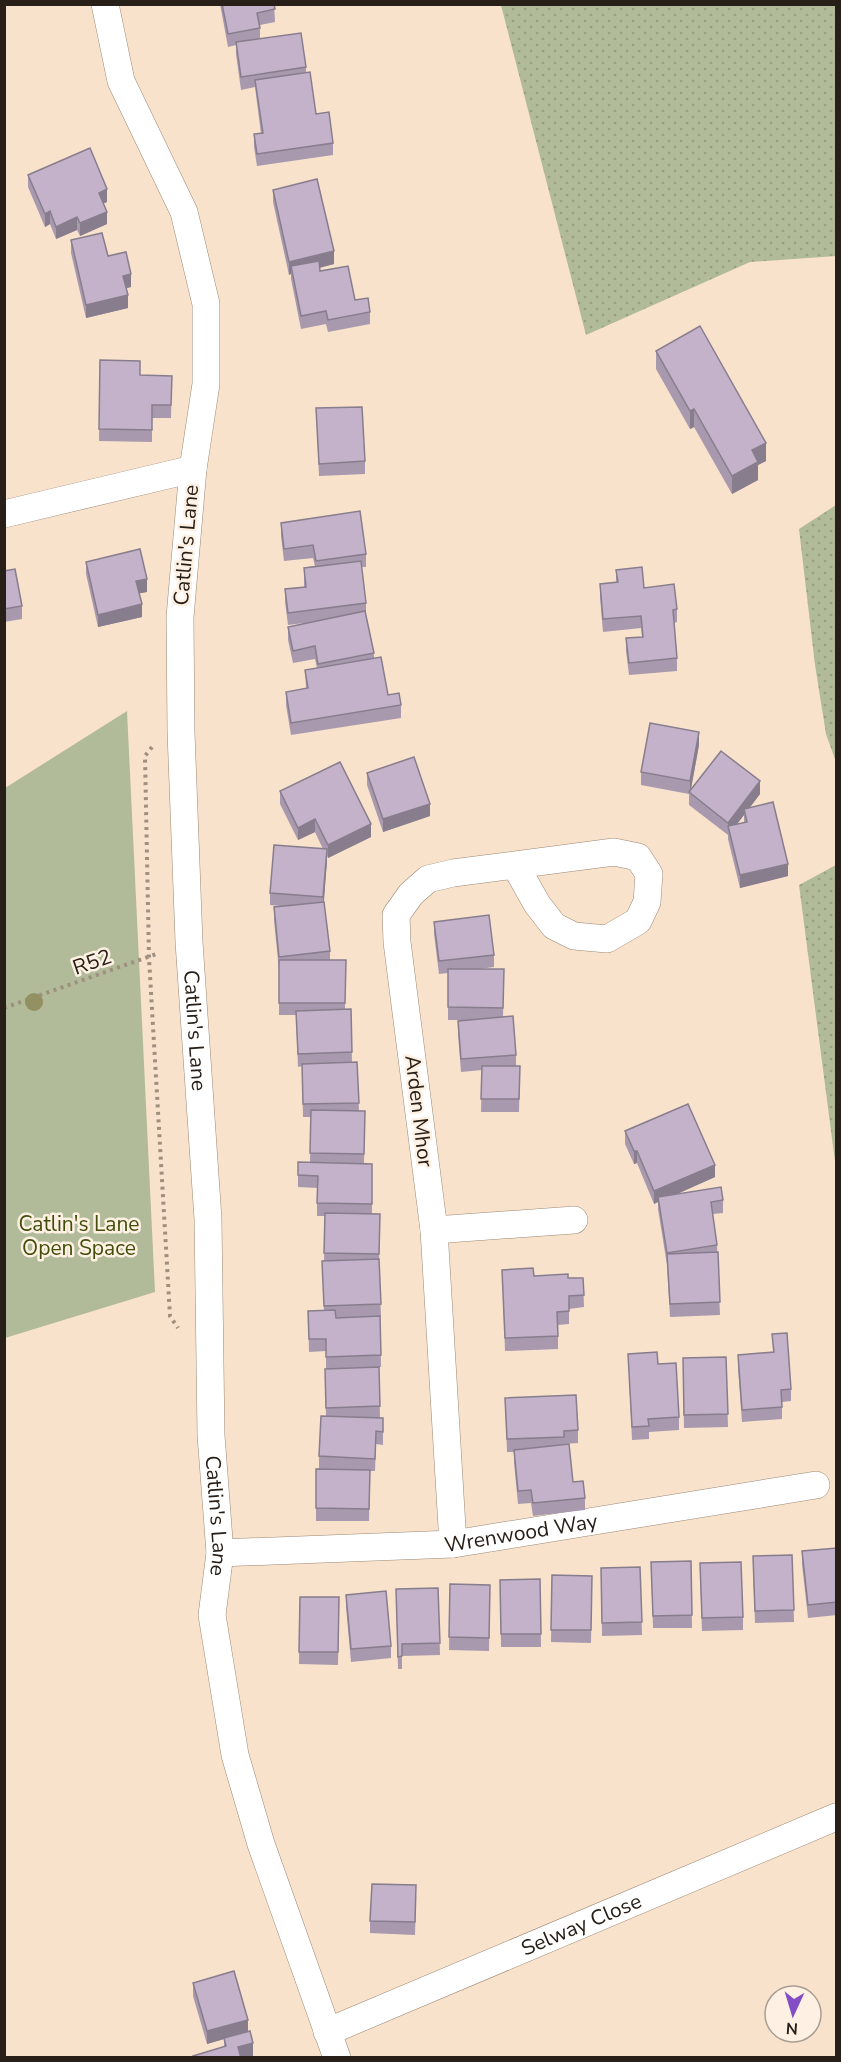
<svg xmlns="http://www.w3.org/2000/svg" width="841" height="2062" viewBox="0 0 841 2062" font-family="'Nunito Sans',sans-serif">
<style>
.grass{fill:url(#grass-dots)}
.park{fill:#b1bb99}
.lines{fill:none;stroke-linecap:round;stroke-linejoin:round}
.street-casing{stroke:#9b8874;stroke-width:28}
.path{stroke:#9f8f7f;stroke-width:4;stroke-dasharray:3 4.5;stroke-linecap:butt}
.street{stroke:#fff;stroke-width:27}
.tree{fill:#939161}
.wall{fill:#a899ae;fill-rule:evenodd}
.shaded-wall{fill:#887d8d}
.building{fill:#c3b2ca;stroke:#887d8d;stroke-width:1.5}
.labels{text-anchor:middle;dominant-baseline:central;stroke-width:5;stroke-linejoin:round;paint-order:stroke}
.street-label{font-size:21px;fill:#282018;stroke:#fef1e4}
.park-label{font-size:21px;fill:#404e0a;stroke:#fef1e4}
</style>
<defs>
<pattern id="grass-dots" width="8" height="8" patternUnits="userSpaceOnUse" patternTransform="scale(1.5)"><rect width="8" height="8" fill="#b1bb99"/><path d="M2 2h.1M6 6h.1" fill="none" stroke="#98a083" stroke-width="1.8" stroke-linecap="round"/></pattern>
</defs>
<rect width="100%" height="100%" fill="#f8e2cc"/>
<!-- grass -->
<g class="grass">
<path d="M501,5h335v251l-86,6 -164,73z"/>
<path d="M836,505v257l-10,-28 -11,-69 -16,-136z"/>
<path d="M836,865v304l-37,-284z"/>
</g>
<!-- park -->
<path class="park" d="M127,711l28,581 -150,46v-550z"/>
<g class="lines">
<defs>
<g id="street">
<path id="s1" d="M105,4l16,77 63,131 22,92v80l-13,85 -13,148 1,115 8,210 19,277 3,216 9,118 -8,62 23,140 26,89 76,214"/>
<path d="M4,514l189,-45"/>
<path d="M434,1230l140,-10"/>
<path d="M453,1544l-19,-314 -37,-288 -1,-27 15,-21 17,-15 25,-6 161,-21 24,5 11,17 -2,28 -9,19 -31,18 -33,-3 -20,-10 -17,-22 -22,-39"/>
<path id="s2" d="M220,1553l233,-9 363,-59"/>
<path id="s3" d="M327,2032l509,-215"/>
</g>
</defs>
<!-- street casing -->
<use href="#street" class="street-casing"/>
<!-- path -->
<g class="path">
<path d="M152,747l-7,9 4,202 21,358 8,12"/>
<path d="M4,1008l155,-55"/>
</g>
<!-- street -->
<use href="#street" class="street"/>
</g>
<!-- trees -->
<circle class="tree" cx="34" cy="1002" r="9"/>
<!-- wall -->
<g class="wall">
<path d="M220,4h54l1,18 -15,3v13l46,29v5l10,42 17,29v12l-76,11 -3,-19v-13h7l-6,-47 -14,3 -5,-36v-9l-8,2z"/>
<path d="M28,175l79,27 -3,1 3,21 -27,12 -3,-6 -21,9 -6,-15 -5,3 -17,-40z"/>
<path d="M273,190l61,74 -14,4v3l35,29 15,12v12l-42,8 -2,-8 -25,5 -10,-50v-5l-2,1 -16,-73z"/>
<path d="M71,240l37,16 23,31 -5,1 2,20 -42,10 -15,-65z"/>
<path d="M656,351l110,110 -8,4v15l-26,14 -38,-67 -4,2 -34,-60z"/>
<path d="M100,360l40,15 32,1 -1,42h-19v24l-53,-1z"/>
<path d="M316,408l49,53v13l-46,2z"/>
<path d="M281,523l85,31v13h-5l5,36v12l8,38v6l14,36 13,10v13l-110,17 -5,-30v-13l20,-4 -1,-18 12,-2 -2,-9 -22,4 -5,-23v-13l16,-4 -16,2 -3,-23v-13l19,-2v-19l11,-2 -2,-8 -29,3 -3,-25z"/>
<path d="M86,562l61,30 -8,1 3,24 -44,10 -12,-53z"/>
<path d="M616,570l61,39v13l-3,1 3,35v13l-48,4 -3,-24v-13l16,-1 -1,-9 -38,4 -3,-35v-13l16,-2z"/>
<path d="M4,571l18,35v13l-18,3z"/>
<path d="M699,745l-8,44 69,5 -11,14 39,68 -48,12 -12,-49v-4l-39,-30v-11l-48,-9v-13zM744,815v8l-7,1z"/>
<path d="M367,773l63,43 -47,16 -16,-47z"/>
<path d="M280,791l91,46 -43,21 -1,-2 -3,46 6,49v9h16l-1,49h6l1,54 5,-1 2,49h6l-1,52 8,1v50h8l-1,49 2,54h-1l1,50h-2l1,51h3v27l-7,-1 -1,27h-5l-1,50h-53v-52h3v-13l7,-40 -1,-35 1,-12v-18l-17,1 -1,-41 16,-1 -2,-49h2l1,-45h-8v-28l-19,-1v-25h12l1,-45h-8l-1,-51 -4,1 -2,-52h-17v-45l-5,-50v-13l7,-1 -11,-1v-12l53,-44 -8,-17 -17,8 -18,-36z"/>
<path d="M434,922l60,33v12l-15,2h25l-1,48 13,38v11h4l-1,46h-38l1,-42 -21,2 -3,-38v-13l8,-1h-18v-47l-9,1 -5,-40z"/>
<path d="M625,1131l90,46 -38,17 46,6v13l-10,1 4,31 3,70 -50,2 -3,-52 -9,-56v-7l-4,2 -17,-41 -3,1 -9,-20z"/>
<path d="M502,1270l32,6 34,2h15l1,29 -15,2v15l-11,1v24l-53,2z"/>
<path d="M772,1334l19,55v12l-9,1v17l-40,3 -4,-54v-13l35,-3z"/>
<path d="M628,1354l30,10 21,53v13l-30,2v7l-17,1z"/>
<path d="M726,1357l2,70 -44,1 -1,-58z"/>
<path d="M505,1398l73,32v13l-14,1 9,38 12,16v12l-52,6 -2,-13 -13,1 -4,-42v-10h-7z"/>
<path d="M837,1548v67l-29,3 -6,-54v-13z"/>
<path d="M792,1555l2,67 -39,1 -2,-54z"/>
<path d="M691,1561l1,67h-39l-2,-66z"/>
<path d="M640,1567l2,68 -40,1 -1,-68z"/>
<path d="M552,1575l40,1 -1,67 -40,-1z"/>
<path d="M700,1576l43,41v13l-41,1z"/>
<path d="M540,1579l1,68h-40l-1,-67z"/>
<path d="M450,1584l40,1 -1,66 -40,-1z"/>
<path d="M438,1588l2,67 -38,1v13h-4l-2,-80z"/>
<path d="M346,1595l45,51v12l-40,4 -5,-55z"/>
<path d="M300,1597h39l-1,68 -39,-1z"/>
<path d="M416,1898l-1,37 -45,-2v-12z"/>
<path d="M193,1983l55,48 5,25 -6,2h-54v-2l31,-9v-8l-17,5 -14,-48z"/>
</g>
<!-- shaded-wall -->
<g class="shaded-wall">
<path d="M107,189v13l-8,3v-12z"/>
<path d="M50,211v13l-5,3v-13z"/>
<path d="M107,212v12l-27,12v-13z"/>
<path d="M77,217v13l-21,9v-12z"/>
<path d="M334,251v13l-41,10 -2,-8v8l-2,1v-13z"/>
<path d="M131,274v13l-8,2v-13z"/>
<path d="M128,295v13l-42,10v-13z"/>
<path d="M694,409v18l-4,2v-18z"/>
<path d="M766,443v18l-8,4v15l-26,14v-18l20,-26z"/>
<path d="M147,579v13l-11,2v-13z"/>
<path d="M142,604v13l-44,10v-12z"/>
<path d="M699,732v13l-9,49v-13z"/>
<path d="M760,781v13l-15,20 -1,-5v6l-14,18 -2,-7v10v-13z"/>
<path d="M430,804v12l-47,16v-13z"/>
<path d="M315,819v13l-17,8v-12z"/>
<path d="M371,824v13l-43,21v-13z"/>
<path d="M327,849v13l-4,48v-13z"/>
<path d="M788,864v12l-48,12v-13z"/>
<path d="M634,1151h3v12l-3,1z"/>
<path d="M715,1165v12l-56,25 -1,-5v5l-4,2v-13z"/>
<path d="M248,2020v12l-41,12v-13z"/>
<path d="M253,2043v13l-6,2h-9v-11z"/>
</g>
<!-- building -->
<g class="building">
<path d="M222,4h52l1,5 -18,4 3,15 -32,6z"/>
<path d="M301,33l5,34 -65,10 -5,-35z"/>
<path d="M310,72l6,42 13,-2 4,31 -76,11 -3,-20 9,-1 -8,-53z"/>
<path d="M90,148l17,41 -8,4 8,19 -27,11 -3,-6 -21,10 -6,-16 -5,3 -17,-39z"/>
<path d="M317,179l17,72 -45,11 -16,-72z"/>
<path d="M102,233l6,23 18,-4 5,22 -8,2 5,19 -42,10 -15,-65z"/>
<path d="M319,261l1,10 28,-5 7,34 13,-2 2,14 -42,8 -2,-9 -25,5 -10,-50z"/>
<path d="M700,326l66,117 -14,7 6,12 -26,14 -38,-67 -4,2 -34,-60z"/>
<path d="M100,360l40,1v14l32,1 -1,29h-19v25l-53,-1z"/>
<path d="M362,407l3,54 -46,3 -3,-56z"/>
<path d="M360,511l6,43 -50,7 -3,-16 -29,4 -3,-26z"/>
<path d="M140,549l7,30 -11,2 6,23 -44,11 -12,-53z"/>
<path d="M361,561l5,42 -78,10 -3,-24 21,-2 -2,-19z"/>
<path d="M642,567l2,21 30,-4 3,25 -4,1 4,48 -48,5 -3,-25 17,-1 -2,-21 -38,3 -3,-35 18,-2 -2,-12z"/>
<path d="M15,569l7,37 -18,3v-38z"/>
<path d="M365,611l9,42 -56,11 -3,-18 -22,5 -5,-24z"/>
<path d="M381,657l7,38 11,-2 2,12 -110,18 -5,-31 22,-4 -3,-18z"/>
<path d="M650,723l49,9 -9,49 -49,-9z"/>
<path d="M721,751l39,30 -32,42 -39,-31z"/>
<path d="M414,757l16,47 -47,15 -16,-46z"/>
<path d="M340,762l31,62 -43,21 -13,-26 -17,9 -18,-37z"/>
<path d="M773,802l15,62 -48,11 -12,-49 19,-4 -3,-13z"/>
<path d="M274,845l53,4 -4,48 -53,-4z"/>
<path d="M324,902l6,49 -51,6 -5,-50z"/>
<path d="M489,915l5,40 -55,6 -5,-39z"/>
<path d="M279,960h67l-1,43h-66z"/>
<path d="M448,969h56l-1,39 -55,-1z"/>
<path d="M351,1009l1,43 -54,2 -2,-43z"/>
<path d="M513,1016l3,39 -55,4 -3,-38z"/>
<path d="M357,1062l2,41 -56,1 -1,-40z"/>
<path d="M482,1066h38l-1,33h-38z"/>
<path d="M688,1104l27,61 -61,26 -17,-40h-3l-9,-20z"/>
<path d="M311,1110l54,1 -1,43 -54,-1z"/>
<path d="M298,1162l74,2v40l-55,-1 1,-27 -20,-1z"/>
<path d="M721,1187l2,13 -12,2 6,43 -50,8 -9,-56z"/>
<path d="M325,1213l55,1 -1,40 -55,-1z"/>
<path d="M718,1252l2,50 -50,2 -3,-50z"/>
<path d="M379,1259l2,45 -57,2 -2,-45z"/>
<path d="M533,1268l1,8 34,-2v4h15l1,17 -15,1v15l-12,1 1,24 -53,2 -3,-68z"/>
<path d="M335,1310l1,8 44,-2 1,39 -55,2v-18h-17l-1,-28z"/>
<path d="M787,1333l4,56 -10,1 1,17 -40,3 -4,-55 36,-3 -2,-18z"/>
<path d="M657,1352l1,12 18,-1 3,54 -31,2 1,7 -17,1 -4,-73z"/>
<path d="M726,1357l2,57 -44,1 -1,-57z"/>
<path d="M379,1367l1,39 -54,2 -1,-39z"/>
<path d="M576,1395l2,35 -14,1v6l-57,2 -2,-41z"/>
<path d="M321,1416l62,2v14l-7,-1 -1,28 -56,-3z"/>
<path d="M569,1444l4,38 10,-1 2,17 -52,5 -2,-13 -13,1 -4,-41z"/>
<path d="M316,1469l54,1 -1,39 -53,-1z"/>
<path d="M837,1548v54l-29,3 -6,-54z"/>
<path d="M792,1555l2,55 -39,1 -2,-55z"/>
<path d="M691,1561l1,54 -39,1 -2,-54z"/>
<path d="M741,1562l2,55 -41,1 -2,-55z"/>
<path d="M640,1567l2,55 -40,1 -1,-55z"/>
<path d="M552,1575l40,1 -1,54h-40z"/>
<path d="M540,1579l1,55h-40l-1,-54z"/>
<path d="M450,1584l40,1 -1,53 -40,-1z"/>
<path d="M438,1588l2,55 -38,1v12l-4,1 -2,-68z"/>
<path d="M386,1591l5,55 -40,3 -5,-54z"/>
<path d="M300,1597h39l-1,55h-39z"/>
<path d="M372,1884l44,1 -1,37 -45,-1z"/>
<path d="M234,1971l14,49 -41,11 -14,-48z"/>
<path d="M250,2031l3,12 -15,4 3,11h-47l-1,-2 33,-10 -2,-8z"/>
</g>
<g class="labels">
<!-- street labels -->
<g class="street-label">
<text transform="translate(186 545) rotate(-85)">Catlin's Lane</text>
<text transform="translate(92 962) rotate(-19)">R52</text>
<text stroke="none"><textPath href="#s1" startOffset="1047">Catlin's Lane</textPath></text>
<text transform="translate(419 1111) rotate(83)">Arden Mhor</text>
<text stroke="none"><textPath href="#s1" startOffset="1533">Catlin's Lane</textPath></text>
<text stroke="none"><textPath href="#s2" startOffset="302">Wrenwood Way</textPath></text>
<text stroke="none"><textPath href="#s3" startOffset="276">Selway Close</textPath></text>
</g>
<!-- park labels -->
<g class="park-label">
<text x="79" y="1224">Catlin's Lane<tspan x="79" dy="24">Open Space</tspan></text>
</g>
</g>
<!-- border -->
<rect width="841" height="2062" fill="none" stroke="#282018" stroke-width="12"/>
<!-- north arrow -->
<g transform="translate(793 2014) rotate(184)"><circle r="28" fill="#fef1e4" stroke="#a89d92" stroke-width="1.5"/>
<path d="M0-4.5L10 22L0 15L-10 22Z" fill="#834dc5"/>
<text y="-9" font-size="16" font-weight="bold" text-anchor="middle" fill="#282018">N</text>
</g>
</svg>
